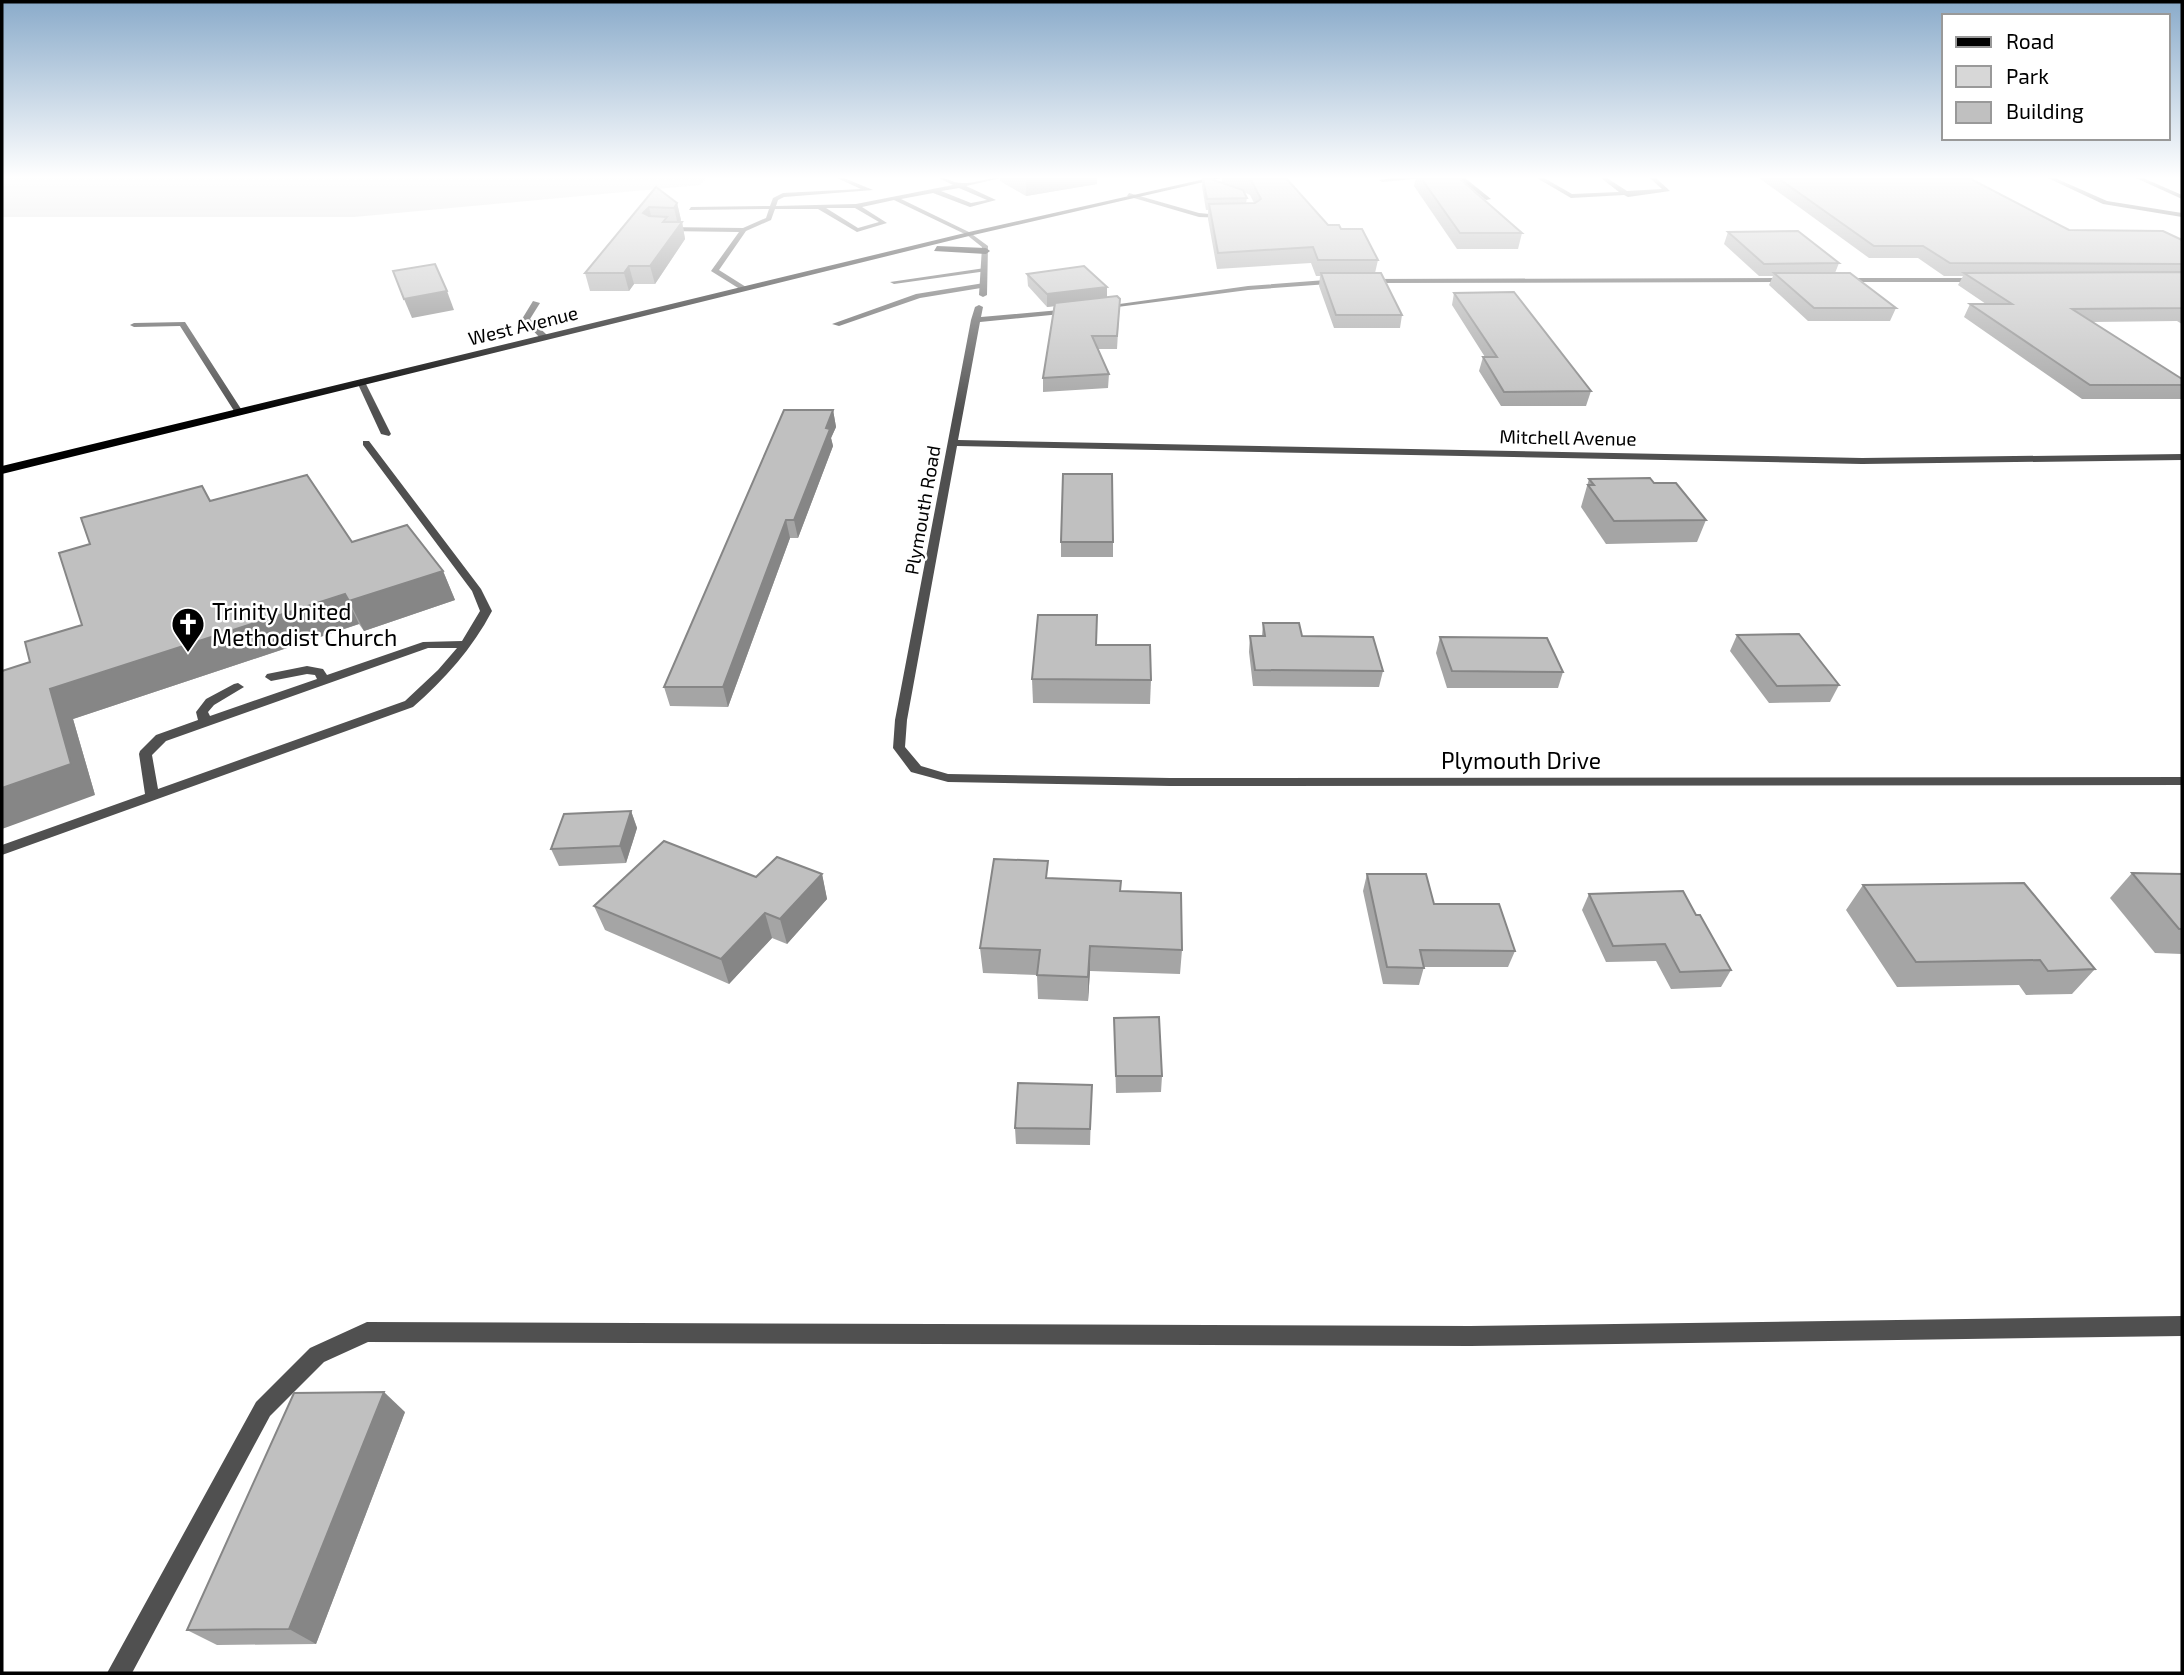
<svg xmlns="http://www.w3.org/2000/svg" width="2184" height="1675" viewBox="0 0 2184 1675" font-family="'Exo 2',sans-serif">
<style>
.green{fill:#d7d7d7}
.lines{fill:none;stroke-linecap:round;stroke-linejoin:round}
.service{fill:#505050;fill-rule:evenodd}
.minor{fill:#505050;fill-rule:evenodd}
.primary{fill:#000;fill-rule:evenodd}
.wall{fill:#a5a5a5;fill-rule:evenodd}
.shaded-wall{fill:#868686}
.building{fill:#c0c0c0;stroke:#868686;stroke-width:2}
.labels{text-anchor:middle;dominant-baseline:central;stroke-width:5;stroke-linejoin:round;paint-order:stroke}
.far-street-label{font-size:19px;fill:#000;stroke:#fff}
.poi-label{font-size:23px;fill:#000;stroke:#fff;text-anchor:start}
.street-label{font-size:23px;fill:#000;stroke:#fff}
</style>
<rect width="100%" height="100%" fill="#fff"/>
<!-- green -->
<path class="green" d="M2,178h704l-6,7 -346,32h-352z"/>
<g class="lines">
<!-- service -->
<g class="service">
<path d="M837,178h7l29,12 -89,7 -6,3 -2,6 80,-2 97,-19 -14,-7c9,0 15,5 22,5 13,1 27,-6 40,-5l-35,8 30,14 -26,7 -37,-14 -32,6 70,34 -2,3 -75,-36 -32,7 25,16 -30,9 -39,-23h-43l-4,11 -25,11 -27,39 27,17 1,2 -4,2 -32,-20 28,-39 -74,-1 -3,-2 3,-2 78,1 23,-10 3,-9 -80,1 2,-3 79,-1 3,-8 10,-5 78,-4zM959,188l28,12 -16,3 -30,-12zM826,208h29l24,14 -21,6z"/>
<path d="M1395,178h29l-42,4 -3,-2z"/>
<path d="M1459,178h6l26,21 -5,1z"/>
<path d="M1537,178h7l28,16 47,-2 -18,-14h6l20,13 35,-2 -12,-11h6l14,13 -42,6 -4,-2 -53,3z"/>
<path d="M2048,178h7l52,23 75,12v4l-79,-13z"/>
<path d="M1129,193l70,20 31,3 -3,2 -28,-1 -72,-21z"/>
<path d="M985,268l2,3 -93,13 -4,-2z"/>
<path d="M984,283l3,4 -67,11 -81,28 -7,-2 84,-30z"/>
<path d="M533,301l7,2 -10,16 17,16v4h-6l-19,-20z"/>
<path d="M185,322l58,90 -1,2h-6l-56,-88 -46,1 -4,-2 4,-2z"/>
<path d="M361,379l4,3 26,52 -2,2 -8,-2 -24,-52z"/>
<path d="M363,441h6l112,148 11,22c-20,38 -47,68 -79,96l-411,148v-10l143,-51 -6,-40 1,-3 16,-16 42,-15 -2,-8 10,-13 28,-15 4,-1 6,4 -30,18 -6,7 2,4 107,-37 -2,-4 -8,-1 -36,7 -6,-4 2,-3 40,-8 16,3 4,6 96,-33 39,-1 18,-30 -8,-20 -109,-146zM428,648h29l-19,22 -33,31 -247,88 -6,-34 14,-14z"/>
<path d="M2182,1316v20l-712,10 -1102,-4 -44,20 -54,54 -138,257h-25l149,-271 54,-54 57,-26 1103,4z"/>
</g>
<!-- minor -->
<g class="minor">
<path d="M2136,178h7l39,17v4z"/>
<path d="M969,232l19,14 -1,49 -4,2 -4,-2 3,-48 -15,-12z"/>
<path d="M1790,278l3,4 -427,1 -4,-2 4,-2z"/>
<path d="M1839,278h140l4,2 -4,2h-137z"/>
<path d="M1339,279l3,4 -94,7 -146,19 -4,-2 150,-21z"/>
<path d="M979,305l4,2 -2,10 90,-8 4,2 -4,2 -91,9 -22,118 904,18 320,-4v6l-320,4 -905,-18 -50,274 -2,27 16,19 27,8 222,4 1012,-1v8l-1012,1 -222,-4 -37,-10 -18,-24 2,-28 76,-400 4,-13z"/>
</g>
<!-- primary -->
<g class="primary">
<path d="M1209,178h12l-252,58 -967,238v-8l967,-234z"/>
<path d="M937,246l49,2 4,3 -4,3 -52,-3z"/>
</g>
</g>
<!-- wall -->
<g class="wall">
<path d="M1000,178h97v6l-71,12 -26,-15z"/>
<path d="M1202,178l20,4v-4h64l42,47 13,4 37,31 -3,13 27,42 -2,13h-66l-15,-42 1,-10h-4l-5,-13 -94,6 -9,-50v-9h-2l-4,-24zM1244,192l6,3 4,8h-8l1,-5z"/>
<path d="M1416,178h43l63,55 -4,16h-61l-43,-63z"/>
<path d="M1759,178h210l100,52 113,10v84l-5,-3 -85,1 90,57v20h-100l-118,-82 6,-13h16l-28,-19 5,-9h-19l-26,-18h-49z"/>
<path d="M656,187l21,16 4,17 -1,2h2l3,17 -30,45h-21l-5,7h-39l-5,-18z"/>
<path d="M1728,232l111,31 -4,10 61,35 -6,13h-82l-39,-36 4,-9h-14l-35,-32z"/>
<path d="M1027,274l80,23 13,2 -3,50h-19l11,25 -1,14 -65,4v-14l11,-72 -7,1 -19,-21z"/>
<path d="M1454,293l137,98 -5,15h-85l-22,-35 4,-14h2l-33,-52z"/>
<path d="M833,410l3,17 -5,11 2,8 -35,92h-8l-62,169 -58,-1 -6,-19z"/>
<path d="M1589,479l65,4 52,37 -9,22 -91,2 -25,-37z"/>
<path d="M210,501l142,41 91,29 12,29 -91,31 -5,-7 -286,95 22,76 -65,-133 52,-37z"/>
<rect x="1061" y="542" width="52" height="15"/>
<path d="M1263,623l39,13 81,35 -4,16 -126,-1 -4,-34 1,-16h12z"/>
<path d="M1737,635l102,50 -9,17 -61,1 -39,-52z"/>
<path d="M1440,637l123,35 -5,16h-111l-11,-35z"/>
<path d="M1097,645l54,35 -1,24 -117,-1 -1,-24z"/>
<path d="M631,811l6,17 -11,35 -67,3 -8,-17z"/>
<path d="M2132,873l50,1v80l-27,-1 -45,-55z"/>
<path d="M822,874l5,25 -40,45 -15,-6 -43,46 -124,-54 -11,-24 162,-29z"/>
<path d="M1367,874l67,30 81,47 -7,16h-84l-5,18 -36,-1 -20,-93z"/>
<path d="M1048,878l72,13 62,59 -2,24 -90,-3 -2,30 -50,-2 -1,-24 -54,-2 -3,-25z"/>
<path d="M1863,885l232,84 -23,25 -46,1 -7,-10 -122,2 -51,-77z"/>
<path d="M1589,894l107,21 35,55 -10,17 -50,2 -15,-28 -50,1 -24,-52z"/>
<path d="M1114,1018l48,58 -1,16 -45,1z"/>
<path d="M1092,1085l-2,60 -74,-1 -1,-16z"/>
<path d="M405,1412l-89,232 -99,1 -30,-15z"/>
</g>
<!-- shaded-wall -->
<g class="shaded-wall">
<path d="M1037,178h60v6l-71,12v-17z"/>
<path d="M677,203l4,17 -3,5 -4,-17z"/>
<path d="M649,207l4,17 -10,-11z"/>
<path d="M682,222l3,17 -30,45 -5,-18z"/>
<path d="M629,266l5,18 -5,7 -5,-18z"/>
<path d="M1107,287v13l-60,7v-13z"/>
<path d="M447,291l7,19 -42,8 -8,-19z"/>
<path d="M833,410l3,17 -5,11 2,8 -35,92 -4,-18z"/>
<path d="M786,520l4,18 -62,169 -5,-20z"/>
<path d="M443,571l12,29 -91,31 -15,-30z"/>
<path d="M345,594l14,30 -286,95 22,76 -93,34v-41l48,-99z"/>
<path d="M631,811l6,17 -11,35 -6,-17z"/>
<path d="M822,874l5,25 -40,45 -7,-25z"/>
<path d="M765,913l7,25 -43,46 -8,-25z"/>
<path d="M1090,946v25l-2,30v-24z"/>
<path d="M384,1392l21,20 -89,232 -27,-15z"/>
</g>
<!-- building -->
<g class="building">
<path d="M1203,178h5l35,12 4,8 -40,1z"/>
<path d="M1245,178h41l42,47h11l2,4h21l16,31h-60l-5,-13 -95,6 -9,-49 46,-1 6,-4 -10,-19z"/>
<path d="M1421,178h38l63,55h-62z"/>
<path d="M1778,178h191l100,52 94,1 19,9v24l-232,-1 -27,-17h-49z"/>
<path d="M656,187l21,16 -3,5 -25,-1 -6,6 6,3 18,1 -4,5h19l-32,44h-21l-5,7h-39z"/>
<path d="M1798,231l41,32 -75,1 -36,-32z"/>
<path d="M435,264l12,27 -43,8 -11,-28z"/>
<path d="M1084,266l23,21 -60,7 -20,-20z"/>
<path d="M2182,272v36l-110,1 110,70v6h-92l-120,-81h42l-48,-31z"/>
<path d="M1321,273h60l21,42h-66z"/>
<path d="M1774,273h76l46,35h-82z"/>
<path d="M1514,292l77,99 -87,1 -21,-35h14l-43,-64z"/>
<path d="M1117,296l3,3 -3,37h-25l17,38 -66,4 12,-75z"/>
<path d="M784,410h49l-7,18 4,1 -36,91h-8l-63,167h-59z"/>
<path d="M1063,474h49l1,68h-52z"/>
<path d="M307,475l45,67 55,-17 36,46 -94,30 -4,-7 -295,95 21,75 -69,24v-117l28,-9 -5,-20 57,-17 -23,-72 31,-9 -9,-26 121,-32 8,15z"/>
<path d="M1650,478l4,5h22l30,37 -92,1 -26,-36h6l-5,-6z"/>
<path d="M1038,615h59l-1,30h54l1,35 -119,-1z"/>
<path d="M1263,623h36l3,13 71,1 10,34 -128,-1 -5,-34h15z"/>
<path d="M1799,634l40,51 -62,1 -40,-51z"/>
<path d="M1440,637l107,1 16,34 -111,-1z"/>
<path d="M631,811l-11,35 -69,3 13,-35z"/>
<path d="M664,841l92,36 21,-20 45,17 -42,45 -15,-6 -44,46 -127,-53z"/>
<path d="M994,859l54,2 -2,17 75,3 -1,10 61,2 1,57 -92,-4 -2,31 -51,-2 3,-25 -60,-2z"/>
<path d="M2132,873l50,1v55h-3z"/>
<path d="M1367,874h59l8,30h65l16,47 -95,-1 4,18 -37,-1z"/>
<path d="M2024,883l71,86 -47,2 -8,-11 -124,2 -53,-77z"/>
<path d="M1683,891l13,24h4l31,55 -51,2 -15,-28 -52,2 -24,-52z"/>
<path d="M1159,1017l3,59h-46l-2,-58z"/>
<path d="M1018,1083l74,2 -2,44 -75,-1z"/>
<path d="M384,1392l-95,237 -102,1 107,-237z"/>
</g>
<!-- sky -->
<linearGradient id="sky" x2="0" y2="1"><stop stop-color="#8aabca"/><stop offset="0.43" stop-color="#fff"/><stop offset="1" stop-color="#fff" stop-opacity="0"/></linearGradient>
<rect width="2184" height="412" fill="url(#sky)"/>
<!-- icons -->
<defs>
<symbol id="church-pin" viewBox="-11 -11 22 30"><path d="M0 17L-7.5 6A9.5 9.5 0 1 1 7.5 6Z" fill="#000" stroke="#fff"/><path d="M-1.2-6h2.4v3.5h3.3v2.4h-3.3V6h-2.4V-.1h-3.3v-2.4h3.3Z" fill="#fff"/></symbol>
</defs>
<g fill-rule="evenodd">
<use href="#church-pin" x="169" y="605" width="38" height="52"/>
</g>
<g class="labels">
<!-- far-street labels -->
<g class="far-street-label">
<text transform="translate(523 325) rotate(-14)">West Avenue</text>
<text transform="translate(1568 437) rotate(1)">Mitchell Avenue</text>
<text transform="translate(922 510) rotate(-80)">Plymouth Road</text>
</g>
<!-- poi labels -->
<g class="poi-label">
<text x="212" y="611">Trinity United<tspan x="212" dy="26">Methodist Church</tspan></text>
</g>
<!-- street labels -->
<g class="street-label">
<text x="1521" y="760">Plymouth Drive</text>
</g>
</g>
<!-- border -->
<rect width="2184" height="1675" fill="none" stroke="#000000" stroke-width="7"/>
<!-- legend -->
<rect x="1942" y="14" width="228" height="126" fill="#ffffff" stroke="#999999" stroke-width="2"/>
<rect x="1956" y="37" width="35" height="10" fill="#000000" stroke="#999999" stroke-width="2"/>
<text x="2006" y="49" font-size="21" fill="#000000">Road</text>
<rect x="1956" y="66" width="35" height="21" fill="#d7d7d7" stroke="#999999" stroke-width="2"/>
<text x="2006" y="84" font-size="21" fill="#000000">Park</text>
<rect x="1956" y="102" width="35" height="21" fill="#c0c0c0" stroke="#999999" stroke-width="2"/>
<text x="2006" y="119" font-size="21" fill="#000000">Building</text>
</svg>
